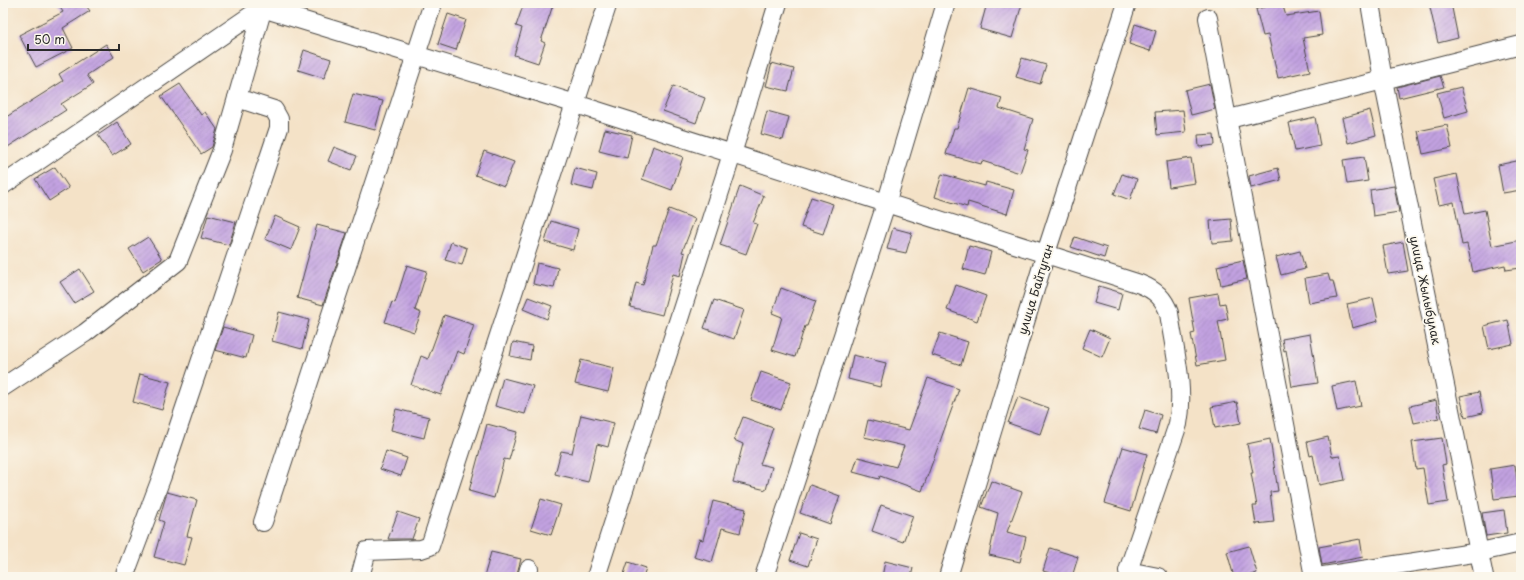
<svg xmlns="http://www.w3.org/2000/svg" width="1524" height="580" viewBox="0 0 1524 580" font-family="'Playpen Sans',sans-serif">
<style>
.building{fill:url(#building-hatch)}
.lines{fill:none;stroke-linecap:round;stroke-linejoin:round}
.minor-casing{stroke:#494642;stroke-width:20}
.minor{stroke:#fff;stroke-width:18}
.labels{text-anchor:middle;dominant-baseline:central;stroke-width:3.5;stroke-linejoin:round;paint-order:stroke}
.street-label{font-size:12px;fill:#2b2b2b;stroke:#fbf7ec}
</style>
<defs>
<pattern id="building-hatch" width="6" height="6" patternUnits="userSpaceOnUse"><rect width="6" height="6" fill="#c2a2e1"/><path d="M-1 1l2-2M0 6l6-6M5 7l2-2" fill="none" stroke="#9e84b7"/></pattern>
</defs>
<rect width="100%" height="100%" fill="#fbf7ec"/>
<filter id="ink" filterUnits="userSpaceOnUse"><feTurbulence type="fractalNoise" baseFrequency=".025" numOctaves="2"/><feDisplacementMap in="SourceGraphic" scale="8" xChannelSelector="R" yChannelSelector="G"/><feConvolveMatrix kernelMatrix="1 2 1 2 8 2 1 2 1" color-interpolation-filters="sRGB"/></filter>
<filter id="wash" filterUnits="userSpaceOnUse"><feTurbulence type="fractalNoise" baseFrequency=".012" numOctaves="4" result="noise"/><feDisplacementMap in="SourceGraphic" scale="16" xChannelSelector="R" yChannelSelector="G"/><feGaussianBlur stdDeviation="0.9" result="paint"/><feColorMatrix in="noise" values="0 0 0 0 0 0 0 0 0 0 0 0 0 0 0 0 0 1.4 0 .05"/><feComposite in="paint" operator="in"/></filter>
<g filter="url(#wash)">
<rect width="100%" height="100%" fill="#f4e2c7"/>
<g id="blocks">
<!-- building -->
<g class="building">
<path d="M57,3h27l6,8 -27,17 10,20 -37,19 -17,-32 44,-23z"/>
<path d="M524,3l29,2 -12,36 4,2 -7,20 -24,-8 8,-27 -6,-2z"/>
<path d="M987,3l35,1 -10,34 -32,-9z"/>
<path d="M1282,3l4,13 33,-5 3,24 -19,3 7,33 -32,7 -10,-43 -5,1 -7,-27z"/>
<path d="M1429,3h22l7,35 -20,5z"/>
<path d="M448,14l18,6 -10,30 -18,-6z"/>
<path d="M1135,24l21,7 -6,20 -21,-7z"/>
<path d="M106,44l8,13 -27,18 6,9 -32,20 5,6 -63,40v-31l60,-38 -4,-7z"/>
<path d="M304,50l27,9 -7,19 -26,-8z"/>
<path d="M1022,58l24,7 -6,19 -24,-7z"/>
<path d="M772,63l22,6 -6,22 -22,-5z"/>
<path d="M1440,76l4,11 -45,11 -2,-11z"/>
<path d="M180,84l21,31 4,-3 12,17 -5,18 -11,7 -40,-58z"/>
<path d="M1210,84l5,25 -24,6 -6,-25z"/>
<path d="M673,86l32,12 -9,25 -33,-12z"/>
<path d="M1461,87l7,24 -24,7 -7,-25z"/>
<path d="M969,88l33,10 -3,10 34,11 -9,30 4,1 -8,23 -38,-12 -1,3 -35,-10 8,-26h3z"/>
<path d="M353,94l30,7 -8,29 -30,-8z"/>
<path d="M1183,110l3,22 -29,3 -2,-23z"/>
<path d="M1370,110l6,25 -28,8 -6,-25z"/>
<path d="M767,111l22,6 -6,23 -22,-6z"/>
<path d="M1315,117l5,29 -25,5 -6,-28z"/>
<path d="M117,122l14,22 -19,12 -14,-21z"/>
<path d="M1447,125l5,23 -29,6 -5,-23z"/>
<path d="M605,129l27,6 -5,23 -28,-7z"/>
<path d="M1214,134l1,11 -16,2 -1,-12z"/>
<path d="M653,146l30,11 -11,33 -30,-11z"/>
<path d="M334,147l23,9 -6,14 -23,-9z"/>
<path d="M484,151l30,11 -10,24 -29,-11z"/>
<path d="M1364,157l4,24 -21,3 -4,-24z"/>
<path d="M1191,158l4,25 -26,4 -3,-25z"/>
<path d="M1521,160v30l-18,3 -5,-28z"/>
<path d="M55,167l14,21 -20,13 -14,-22z"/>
<path d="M575,168l22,6 -4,16 -22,-5z"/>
<path d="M1278,168l3,12 -30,8 -2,-12z"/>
<path d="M942,174l43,12 1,-4 28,8 -7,24 -39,-12 -1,5 -32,-10z"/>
<path d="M1122,174l15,5 -7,21 -16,-6z"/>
<path d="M1457,174l8,40 20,-4 7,36 29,-6v28l-15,2 -1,-5 -32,7 -6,-28 -5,1 -8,-43 -15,3 -6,-26z"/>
<path d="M740,186l24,10 -11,27 4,1 -11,30 -26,-9z"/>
<path d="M1394,186l5,26 -26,4 -3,-26z"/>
<path d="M811,197l22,7 -10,30 -22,-7z"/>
<path d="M669,209l26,10 -13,33 3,1 -5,23 -7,-2 -11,41 -32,-8 6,-24 7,2 10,-40h3z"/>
<path d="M208,215l28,7 -7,23 -28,-7z"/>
<path d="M275,216l25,11 -9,23 -26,-11z"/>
<path d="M1231,219l2,22 -21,2 -2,-22z"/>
<path d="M551,221l27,8 -5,21 -28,-8z"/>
<path d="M317,225l30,8 -24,72 -26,-7z"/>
<path d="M893,228l19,5 -6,20 -19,-4z"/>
<path d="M148,237l14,22 -19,12 -14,-22z"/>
<path d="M1075,237l32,11 -3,10 -33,-11z"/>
<path d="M451,242l16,6 -5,17 -17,-5z"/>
<path d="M1403,242l5,29 -20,3 -5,-28z"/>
<path d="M969,246l22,6 -6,23 -22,-6z"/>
<path d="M1300,251l5,18 -24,6 -5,-18z"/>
<path d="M1243,260l4,19 -26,6 -4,-19z"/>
<path d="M537,263l21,5 -4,20 -21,-4z"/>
<path d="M407,265l20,6 -12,39 6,3 -7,19 -29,-10 7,-20 3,1z"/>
<path d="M80,269l14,22 -20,12 -14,-21z"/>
<path d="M1328,274l2,7h3l4,17 -28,5 -4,-25z"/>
<path d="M956,285l30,11 -9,25 -30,-11z"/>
<path d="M1099,286l23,7 -4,17 -24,-7z"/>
<path d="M781,288l35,13 -9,25h-2l-10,31 -23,-7 10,-33 -10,-4z"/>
<path d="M1218,293l2,11 5,-1 3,16 -10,2 7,39 -28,5 -6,-31 4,-1 -6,-35z"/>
<path d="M528,297l24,9 -5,13 -24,-10z"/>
<path d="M1373,298l5,23 -26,7 -5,-24z"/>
<path d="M714,300l30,10 -10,29 -30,-11z"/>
<path d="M279,312l30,8 -7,29 -30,-8z"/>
<path d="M444,315l30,10 -10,29 -7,-3 -16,44 -30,-10 10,-29 7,3z"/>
<path d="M1508,320l5,24 -24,5 -5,-23z"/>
<path d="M223,327l29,8 -6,23 -31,-8z"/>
<path d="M1090,329l20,9 -8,19 -20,-9z"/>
<path d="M940,333l28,9 -7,23 -29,-10z"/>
<path d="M1310,334l8,49 -26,4 -6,-37 -2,1 -2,-12z"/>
<path d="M513,342l19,4 -2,14 -20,-4z"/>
<path d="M853,355l33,8 -6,24 -32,-8z"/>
<path d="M581,360l33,8 -6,24 -33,-8z"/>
<path d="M761,372l30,10 -10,28 -30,-10z"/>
<path d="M140,374l30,8 -8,28 -29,-8z"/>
<path d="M503,378l30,8 -8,28 -30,-8z"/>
<path d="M928,378l31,11 -37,102 -42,-15 -1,3 -26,-7 5,-15 38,10 8,-21 -40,-9 4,-17 41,10z"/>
<path d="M1356,381l5,25 -24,5 -5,-25z"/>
<path d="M1479,392l4,21 -18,4 -5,-21z"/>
<path d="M1018,397l31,11 -9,26 -32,-11z"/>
<path d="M1436,400l3,18 -25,5 -4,-17z"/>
<path d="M1237,402l4,21 -26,5 -4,-21z"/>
<path d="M396,409l33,8 -5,21 -33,-8z"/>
<path d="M1145,410l16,5 -5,19 -17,-5z"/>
<path d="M581,415l33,8 -6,24 -11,-3 -9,38 -33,-8 6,-23 11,2z"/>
<path d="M743,417l30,11 -13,36 12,3 -6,23 -33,-8 10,-38 -9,-4z"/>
<path d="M487,424l30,8 -8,28 -5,-1 -10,39 -25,-7z"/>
<path d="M1328,437l4,20 8,-1 5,24 -26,5 -6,-30 -3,1 -3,-14z"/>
<path d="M1442,438l4,26 -4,1 6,37 -19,3 -6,-37 -7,1 -4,-27z"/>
<path d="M1270,439l8,52 -8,1 4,30 -18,2 -3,-18h4l-6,-33h2l-6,-29z"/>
<path d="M1123,447l24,7 -16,57 -26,-8z"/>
<path d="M386,451l21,7 -6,18 -21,-7z"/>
<path d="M1515,465l4,31 -25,3 -4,-30z"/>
<path d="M991,481l31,11 -15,40 19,5 -6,25 -31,-7 9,-42 -17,-6z"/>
<path d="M810,485l30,11 -10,28 -30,-11z"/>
<path d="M167,492l30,8 -10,36 5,1 -8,28 -30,-8 10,-35 -5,-2z"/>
<path d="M541,499l20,6 -10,30 -20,-6z"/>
<path d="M713,501l33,8 -6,24 -18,-5 -10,34 -18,-5 5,-18 4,1z"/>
<path d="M881,505l32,11 -10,26 -31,-11z"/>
<path d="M1504,510l3,23 -21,3 -4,-23z"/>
<path d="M398,512l21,7 -7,20h-24z"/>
<path d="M799,533l18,6 -9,27 -18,-6z"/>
<path d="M1360,539l3,18 -41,8 -3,-18z"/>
<path d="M1249,546l8,27 -13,4h-10l-7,-25z"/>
<path d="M1050,548l28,9 -6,20h-9l-20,-6z"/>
<path d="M491,552l30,7 -5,18h-32z"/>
<path d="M885,561l28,7 -2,9h-29z"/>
<path d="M628,562l18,6 -3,9h-20z"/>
</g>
</g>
</g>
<g filter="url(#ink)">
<use href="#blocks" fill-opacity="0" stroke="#494642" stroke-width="1"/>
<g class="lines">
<defs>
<g id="minor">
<path d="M1370,3l13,77 101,497"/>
<path d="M1208,18l106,559"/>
<path d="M1229,119l292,-74"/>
<path d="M3,185l259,-177 314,96 564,180c15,6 24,14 29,29 5,36 16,75 9,111l-50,147 30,6"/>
<path d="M3,387l82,-54 93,-72 44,-111 42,-146"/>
<path d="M263,522l170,-519"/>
<path d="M124,577l38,-101 117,-348v-9l-5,-9 -37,-12"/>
<path d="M360,577l7,-26 54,-2 9,-3 178,-543"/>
<path d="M527,577l2,-8"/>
<path d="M596,577l136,-423 46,-151"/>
<path d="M764,577l122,-373 60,-201"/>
<path d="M948,577l98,-324 81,-250"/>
<path d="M1317,577l163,-25 41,-9"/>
</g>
</defs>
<!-- minor casing -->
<use href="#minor" class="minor-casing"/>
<!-- minor -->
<use href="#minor" class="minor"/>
</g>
</g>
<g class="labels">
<!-- street labels -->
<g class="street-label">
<text transform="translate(1035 289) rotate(-73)">улица Байтуган</text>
<text transform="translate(1426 290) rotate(78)">улица Жылыбулак</text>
</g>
</g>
<!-- margin -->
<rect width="1524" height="580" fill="none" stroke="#fbf7ec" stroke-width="16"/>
<!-- scale -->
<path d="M28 44v6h91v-6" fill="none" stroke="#2b2b2b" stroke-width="2"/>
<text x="34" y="44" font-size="12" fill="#2b2b2b" stroke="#fbf7ec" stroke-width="3" paint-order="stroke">50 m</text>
</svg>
